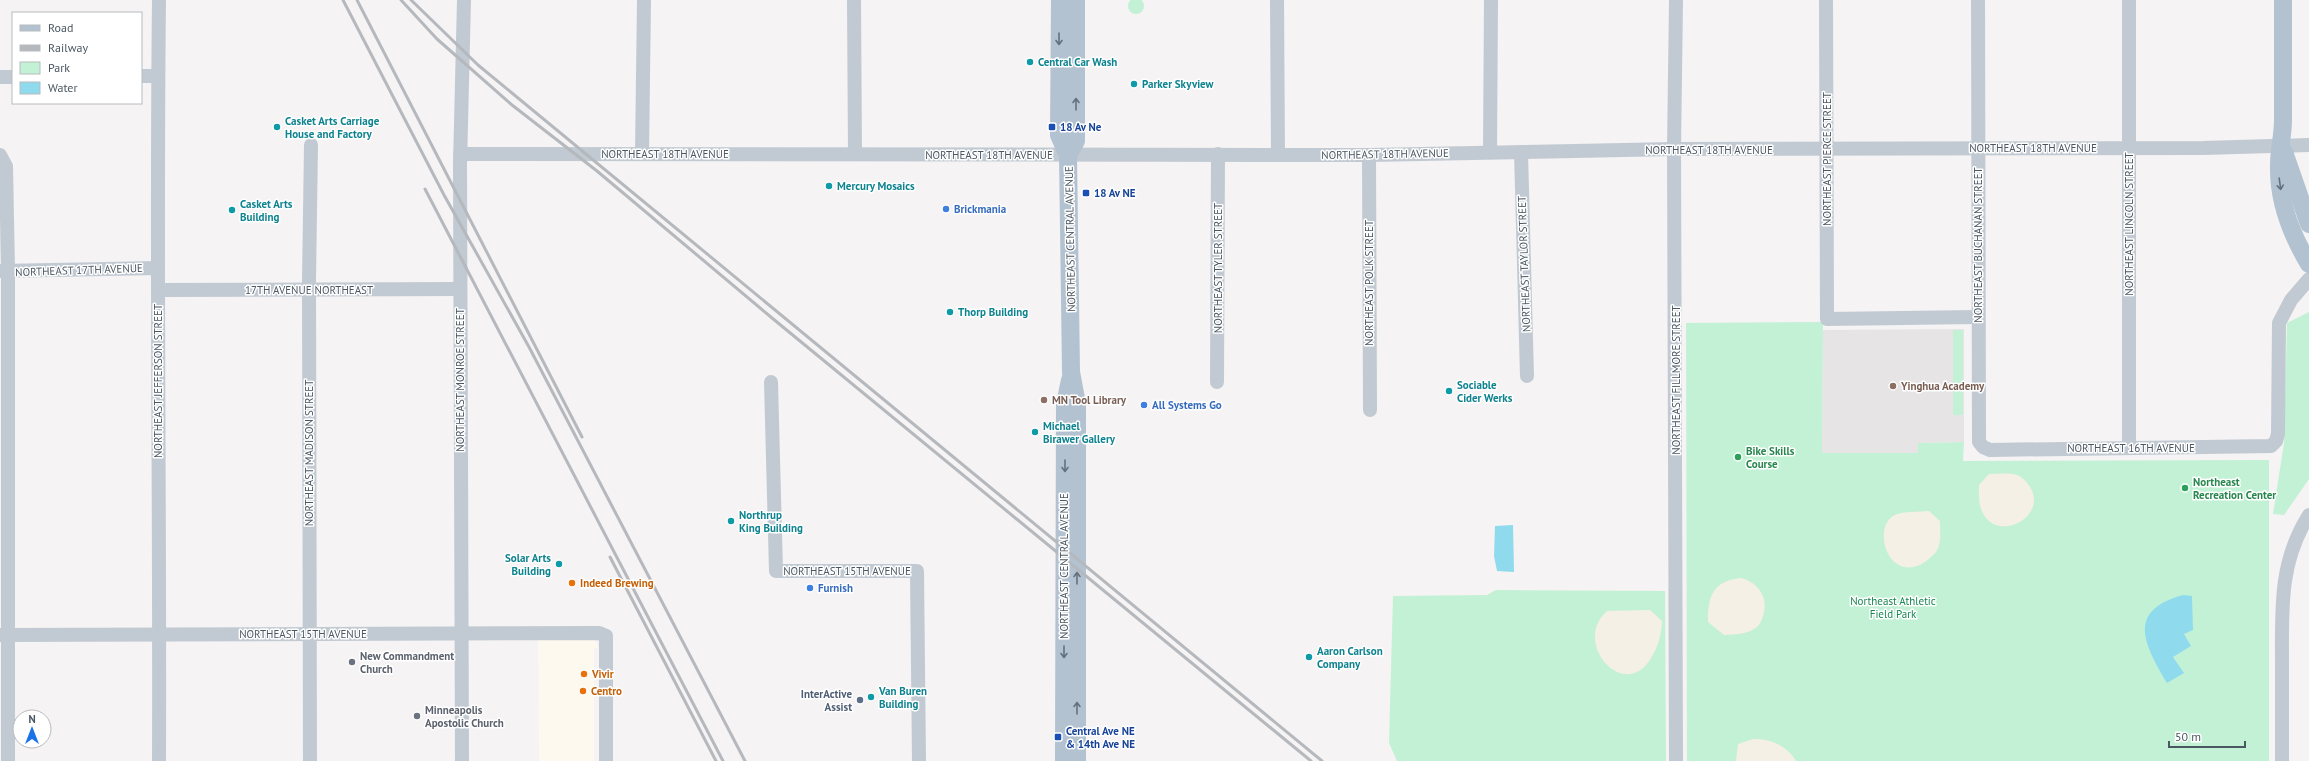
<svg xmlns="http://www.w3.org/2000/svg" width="2309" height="761" viewBox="0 0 2309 761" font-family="'PT Sans',sans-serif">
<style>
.commercial{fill:#fdf9ef}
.education{fill:#e6e4e5}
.green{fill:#c3f1d5}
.sand{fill:#f5f0e5}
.water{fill:#90daee}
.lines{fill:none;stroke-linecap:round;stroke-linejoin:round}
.minor{stroke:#c1cad2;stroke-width:14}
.major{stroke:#b3c2d1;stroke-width:18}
.rail{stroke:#b5b8bd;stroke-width:3}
.oneway{stroke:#64717d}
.culture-dot{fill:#0f9aa8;stroke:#fff;stroke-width:1.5}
.transit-dot{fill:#1a4fb4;stroke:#fff;stroke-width:1.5}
.shop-dot{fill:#3f7fe0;stroke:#fff;stroke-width:1.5}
.education-dot{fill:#8d6e63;stroke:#fff;stroke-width:1.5}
.leisure-dot{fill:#2e9e5b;stroke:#fff;stroke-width:1.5}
.food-dot{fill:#e8710a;stroke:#fff;stroke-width:1.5}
.worship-dot{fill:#6b7280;stroke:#fff;stroke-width:1.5}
.service-dot{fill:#5c6f8a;stroke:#fff;stroke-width:1.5}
.labels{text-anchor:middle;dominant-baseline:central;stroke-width:3;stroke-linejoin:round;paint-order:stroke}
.culture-label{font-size:11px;font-weight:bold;fill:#0d838f;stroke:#fff;text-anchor:start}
.transit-label{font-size:11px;font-weight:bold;fill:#164399;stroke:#fff;text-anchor:start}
.street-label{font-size:11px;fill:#4a5661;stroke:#fff}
.shop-label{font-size:11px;font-weight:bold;fill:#366cbe;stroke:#fff;text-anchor:start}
.education-label{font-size:11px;font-weight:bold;fill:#785e54;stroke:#fff;text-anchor:start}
.leisure-label{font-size:11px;font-weight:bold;fill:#27864d;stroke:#fff;text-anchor:start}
.food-label{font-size:11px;font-weight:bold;fill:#c56008;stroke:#fff;text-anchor:start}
.park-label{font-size:11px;fill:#17864f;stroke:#fff}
.worship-label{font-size:11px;font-weight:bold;fill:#5b616d;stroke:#fff;text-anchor:start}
.service-label{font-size:11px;font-weight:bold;fill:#4e5e75;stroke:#fff;text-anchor:end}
</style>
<rect width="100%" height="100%" fill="#f5f3f3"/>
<!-- commercial -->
<path class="commercial" d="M538,640h55l4,3 1,5h-4v113h-55z"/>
<!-- education -->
<path class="education" d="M1964,329v113l-46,1v10h-96l1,-123z"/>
<!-- green -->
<g class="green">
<circle cx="1136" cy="6" r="8"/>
<path d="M2309,312v167l-25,36 -11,-1 11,-71 3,-120z"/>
<path d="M1823,322l-1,131h96v-10l46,-1 -1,19 306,-1v301h-582l-1,-438z"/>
<rect x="1953" y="330" width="10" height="85"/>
<path d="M1496,590l169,1 1,170h-269l-8,-18 4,-147 94,-1z"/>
</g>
<!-- sand -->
<g class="sand">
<path d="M1989,474c8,0 17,-1 24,0 8,1 13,7 17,13 18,29 -30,55 -46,28 -6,-9 -5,-20 -5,-30z"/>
<path d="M1929,511l11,10c0,7 1,17 -1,24 0,4 -5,10 -8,12 -24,23 -49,5 -47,-25 1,-7 4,-14 11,-17 9,-4 24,-3 34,-4z"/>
<path d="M1741,578c18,5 28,20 22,38 -1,3 -3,9 -6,11 -10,8 -22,7 -33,8l-16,-13c0,-25 4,-41 33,-44z"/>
<path d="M1650,610l12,11c-1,15 -3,24 -11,37 -26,45 -80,-15 -44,-47z"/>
<path d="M1753,739c18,0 33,6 43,22h-60l2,-17z"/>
</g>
<!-- water -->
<g class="water">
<path d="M1513,525l1,47 -17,-1 -3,-15 1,-30z"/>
<path d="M2183,595l9,1 1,34 -9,4 7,12 -18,11 11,16 -17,10c-22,-38 -42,-72 16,-88z"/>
</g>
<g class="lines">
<!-- minor -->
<g class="minor">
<path d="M159,0c-3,254 1,507 0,761"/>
<path d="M854,0l1,154"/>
<path d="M1277,0l1,155"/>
<path d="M1676,0l-2,149 2,612"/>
<path d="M1826,0l1,319 151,-2"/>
<path d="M1978,0l1,442 4,5 7,3 281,-4 5,-5 2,-7 1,-111 12,-23 18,-21"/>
<path d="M141,76h17"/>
<path d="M0,77h13"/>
<path d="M1490,152l1,-152"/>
<path d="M1521,152l6,224"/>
<path d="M460,154l909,1 305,-6 529,-1 106,-3"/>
<path d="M642,154l2,-154"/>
<path d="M0,155l6,11 2,105v490"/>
<path d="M1369,155l1,255"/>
<path d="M0,271l157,-3"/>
<path d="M158,290l302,-1"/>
<path d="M771,382l5,189h141l2,190"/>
<path d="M1217,382l1,-228"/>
<path d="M2129,448v-448"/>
<path d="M0,635l599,-2 7,3v125"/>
<path d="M310,761l-1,-480 2,-136"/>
<path d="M462,761l-2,-596 4,-165"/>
<path d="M2282,761c0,-33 0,-65 0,-98 0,-54 -3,-101 27,-148"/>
</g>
<!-- major -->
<g class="major">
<path d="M1060,0l-1,135 9,20 3,217 6,32v357"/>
<path d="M2283,0c0,40 0,80 0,120 0,15 -4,30 -4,45 -1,36 12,69 30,99"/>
<path d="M2284,152l25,72"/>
<path d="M1068,155l8,-14v-141"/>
<path d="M1064,761l1,-357 5,-24"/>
</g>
<!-- rail -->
<g class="rail">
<path d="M343,0l101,195 85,152 216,414"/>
<path d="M357,0l225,437"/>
<path d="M401,0l36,39 75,66 85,66 175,147 539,443"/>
<path d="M411,0l67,65 844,696"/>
<path d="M425,189l298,572"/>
<path d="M610,557l106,204"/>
</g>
</g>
<!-- one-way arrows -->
<defs><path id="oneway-shaft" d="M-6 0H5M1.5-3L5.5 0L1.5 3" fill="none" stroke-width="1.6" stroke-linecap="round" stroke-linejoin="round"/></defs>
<g class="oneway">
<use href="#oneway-shaft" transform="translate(1059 39) rotate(90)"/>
<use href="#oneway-shaft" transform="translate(1076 104) rotate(-90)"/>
<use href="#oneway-shaft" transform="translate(2280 184) rotate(82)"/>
<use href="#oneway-shaft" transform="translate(1065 466) rotate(90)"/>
<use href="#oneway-shaft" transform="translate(1077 578) rotate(-90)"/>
<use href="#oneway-shaft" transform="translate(1064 652) rotate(90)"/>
<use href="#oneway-shaft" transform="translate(1077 708) rotate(-90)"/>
</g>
<!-- markers -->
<g class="culture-dot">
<circle cx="1030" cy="62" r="4"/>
<circle cx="1134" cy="84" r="4"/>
<circle cx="277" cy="127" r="4"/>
<circle cx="829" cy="186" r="4"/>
<circle cx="232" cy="210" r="4"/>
<circle cx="950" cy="312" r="4"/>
<circle cx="1449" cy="391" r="4"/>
<circle cx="1035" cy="432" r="4"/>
<circle cx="731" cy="521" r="4"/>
<circle cx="559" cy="564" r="4"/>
<circle cx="1309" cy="657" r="4"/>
<circle cx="871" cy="697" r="4"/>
</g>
<g class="transit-dot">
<rect x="1048" y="123" width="8" height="8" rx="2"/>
<rect x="1082" y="189" width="8" height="8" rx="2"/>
<rect x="1054" y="733" width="8" height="8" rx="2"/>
</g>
<g class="shop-dot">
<circle cx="946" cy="209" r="4"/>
<circle cx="1144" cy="405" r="4"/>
<circle cx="810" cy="588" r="4"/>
</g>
<g class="education-dot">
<circle cx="1893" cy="386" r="4"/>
<circle cx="1044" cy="400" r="4"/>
</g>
<g class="leisure-dot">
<circle cx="1738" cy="457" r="4"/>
<circle cx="2185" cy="488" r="4"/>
</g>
<g class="food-dot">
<circle cx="572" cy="583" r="4"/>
<circle cx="584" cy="674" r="4"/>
<circle cx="583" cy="691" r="4"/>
</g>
<g class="worship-dot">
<circle cx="352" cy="662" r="4"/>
<circle cx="417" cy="716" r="4"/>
</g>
<circle class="service-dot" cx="860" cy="700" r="4"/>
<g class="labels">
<!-- culture labels -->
<g class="culture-label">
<text x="1038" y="62">Central Car Wash</text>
<text x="1142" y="84">Parker Skyview</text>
<text x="285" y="121">Casket Arts Carriage<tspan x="285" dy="13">House and Factory</tspan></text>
<text x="837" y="186">Mercury Mosaics</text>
<text x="240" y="204">Casket Arts<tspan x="240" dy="13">Building</tspan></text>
<text x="958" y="312">Thorp Building</text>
<text x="1457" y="385">Sociable<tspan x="1457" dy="13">Cider Werks</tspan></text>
<text x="1043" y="426">Michael<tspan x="1043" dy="13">Birawer Gallery</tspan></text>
<text x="739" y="515">Northrup<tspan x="739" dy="13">King Building</tspan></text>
<text x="551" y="558" text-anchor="end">Solar Arts<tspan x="551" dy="13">Building</tspan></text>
<text x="1317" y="651">Aaron Carlson<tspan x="1317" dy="13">Company</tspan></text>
<text x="879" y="691">Van Buren<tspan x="879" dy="13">Building</tspan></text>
</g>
<!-- transit labels -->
<g class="transit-label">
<text x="1060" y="127">18 Av Ne</text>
<text x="1094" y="193">18 Av NE</text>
<text x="1066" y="731">Central Ave NE<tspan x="1066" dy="13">&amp; 14th Ave NE</tspan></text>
</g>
<!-- street labels -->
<g class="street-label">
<text x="2033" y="148">NORTHEAST 18TH AVENUE</text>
<text x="1709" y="150">NORTHEAST 18TH AVENUE</text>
<text x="665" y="154">NORTHEAST 18TH AVENUE</text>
<text transform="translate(1385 154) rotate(-1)">NORTHEAST 18TH AVENUE</text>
<text x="989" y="155">NORTHEAST 18TH AVENUE</text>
<text transform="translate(1827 159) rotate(-90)">NORTHEAST PIERCE STREET</text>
<text transform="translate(2129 224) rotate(-90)">NORTHEAST LINCOLN STREET</text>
<text transform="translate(1070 239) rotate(-91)">NORTHEAST CENTRAL AVENUE</text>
<text transform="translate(1978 245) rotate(-90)">NORTHEAST BUCHANAN STREET</text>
<text transform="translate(1524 264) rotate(-92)">NORTHEAST TAYLOR STREET</text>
<text transform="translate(1218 268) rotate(-90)">NORTHEAST TYLER STREET</text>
<text transform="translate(79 270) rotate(-2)">NORTHEAST 17TH AVENUE</text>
<text transform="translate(1369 283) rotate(-90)">NORTHEAST POLK STREET</text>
<text x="309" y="290">17TH AVENUE NORTHEAST</text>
<text transform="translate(460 380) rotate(-90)">NORTHEAST MONROE STREET</text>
<text transform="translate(1676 380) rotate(-90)">NORTHEAST FILLMORE STREET</text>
<text transform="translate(158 381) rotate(-90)">NORTHEAST JEFFERSON STREET</text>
<text x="2131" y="448">NORTHEAST 16TH AVENUE</text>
<text transform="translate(309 453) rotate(-90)">NORTHEAST MADISON STREET</text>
<text transform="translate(1064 566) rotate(-90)">NORTHEAST CENTRAL AVENUE</text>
<text x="847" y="571">NORTHEAST 15TH AVENUE</text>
<text x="303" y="634">NORTHEAST 15TH AVENUE</text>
</g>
<!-- shop labels -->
<g class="shop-label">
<text x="954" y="209">Brickmania</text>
<text x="1152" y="405">All Systems Go</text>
<text x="818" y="588">Furnish</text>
</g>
<!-- education labels -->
<g class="education-label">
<text x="1901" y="386">Yinghua Academy</text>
<text x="1052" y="400">MN Tool Library</text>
</g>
<!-- leisure labels -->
<g class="leisure-label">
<text x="1746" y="451">Bike Skills<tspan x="1746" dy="13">Course</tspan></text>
<text x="2193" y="482">Northeast<tspan x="2193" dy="13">Recreation Center</tspan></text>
</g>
<!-- food labels -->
<g class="food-label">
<text x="580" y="583">Indeed Brewing</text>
<text x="592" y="674">Vivir</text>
<text x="591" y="691">Centro</text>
</g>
<!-- park labels -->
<g class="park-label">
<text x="1893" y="601">Northeast Athletic<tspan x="1893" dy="13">Field Park</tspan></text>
</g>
<!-- worship labels -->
<g class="worship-label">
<text x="360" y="656">New Commandment<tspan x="360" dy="13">Church</tspan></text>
<text x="425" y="710">Minneapolis<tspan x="425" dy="13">Apostolic Church</tspan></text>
</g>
<!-- service labels -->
<g class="service-label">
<text x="852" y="694">InterActive<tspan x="852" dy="13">Assist</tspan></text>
</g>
</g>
<!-- legend -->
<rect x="12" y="12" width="130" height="92" fill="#ffffff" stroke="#b7bbc0"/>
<rect x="20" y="25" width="20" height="6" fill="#b3c2d1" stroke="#b7bbc0"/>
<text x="48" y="32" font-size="12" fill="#4a5661">Road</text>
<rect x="20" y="45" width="20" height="6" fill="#b5b8bd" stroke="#b7bbc0"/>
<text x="48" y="52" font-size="12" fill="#4a5661">Railway</text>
<rect x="20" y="62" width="20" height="12" fill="#c3f1d5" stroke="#b7bbc0"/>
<text x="48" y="72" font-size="12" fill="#4a5661">Park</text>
<rect x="20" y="82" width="20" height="12" fill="#90daee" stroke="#b7bbc0"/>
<text x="48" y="92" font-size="12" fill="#4a5661">Water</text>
<!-- north arrow -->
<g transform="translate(32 729)"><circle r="19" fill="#ffffff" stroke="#b7bbc0"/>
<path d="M0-3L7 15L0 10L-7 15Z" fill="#1a73e8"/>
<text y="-6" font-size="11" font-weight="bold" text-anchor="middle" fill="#4a5661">N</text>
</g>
<!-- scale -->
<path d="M2169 741v6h76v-6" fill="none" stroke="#4a5661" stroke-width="2"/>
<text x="2175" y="741" font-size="12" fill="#4a5661" stroke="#ffffff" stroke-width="3" paint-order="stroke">50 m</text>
</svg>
